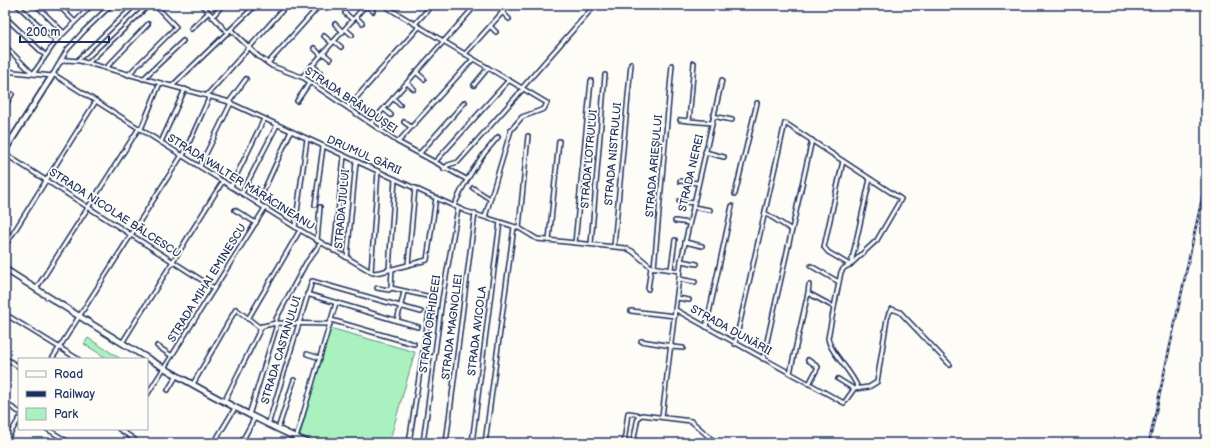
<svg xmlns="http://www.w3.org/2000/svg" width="1211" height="448" viewBox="0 0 1211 448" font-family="'Balsamiq Sans',sans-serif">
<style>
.green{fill:#a9f1be;stroke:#62908e}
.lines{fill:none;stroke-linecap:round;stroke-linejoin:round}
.street-casing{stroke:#1b2f5e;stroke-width:6}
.secondary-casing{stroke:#1b2f5e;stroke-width:8}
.street{stroke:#fdfcf7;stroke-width:3}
.secondary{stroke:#fdfcf7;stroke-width:4.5}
.rail-casing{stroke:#1b2f5e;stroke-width:2.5}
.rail{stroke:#fdfcf7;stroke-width:1;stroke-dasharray:3;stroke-linecap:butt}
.labels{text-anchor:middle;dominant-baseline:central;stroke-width:3.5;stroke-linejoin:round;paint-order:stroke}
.street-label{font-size:11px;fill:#1b2f5e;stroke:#fdfcf7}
</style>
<rect width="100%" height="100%" fill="#fdfcf7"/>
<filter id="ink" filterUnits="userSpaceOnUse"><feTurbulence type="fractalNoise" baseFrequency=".025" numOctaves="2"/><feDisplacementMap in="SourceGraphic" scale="8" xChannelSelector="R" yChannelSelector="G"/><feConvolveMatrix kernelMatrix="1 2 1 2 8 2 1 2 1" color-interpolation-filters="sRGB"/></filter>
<g filter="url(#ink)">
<!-- green -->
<g class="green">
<path d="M330,328l85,24 -26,91h-71l-18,-8z"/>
<path d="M88,338l33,21h-13l-24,-15z"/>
</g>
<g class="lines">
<defs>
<g id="street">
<path d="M17,5l39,36"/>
<path d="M36,5l27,27"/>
<path d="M58,5l16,16"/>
<path d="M202,5l26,28"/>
<path d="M366,5l7,6"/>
<path d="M383,5l164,98 -3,6 -22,8 -11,13 -26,87"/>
<path d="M502,12l7,7"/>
<path d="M345,13l8,7"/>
<path d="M5,17l40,38"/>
<path d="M212,17l11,-12"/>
<path d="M356,17l6,6"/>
<path d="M335,24l8,8"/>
<path d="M415,24l17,-19"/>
<path d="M490,26l6,6"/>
<path d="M191,29l17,-16"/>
<path d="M345,29l7,6"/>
<path d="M231,30l27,26 14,10 32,12 94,64 68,37"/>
<path d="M324,36l8,7"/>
<path d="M334,41l7,6"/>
<path d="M5,46l28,28 23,-33 36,-36"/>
<path d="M314,48l7,7"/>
<path d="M323,53l7,6"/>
<path d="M465,54l44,-49"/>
<path d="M78,60l57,-55"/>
<path d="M61,62l5,-2 14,1 146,40 210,97 29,13 54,17 18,11 88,9 7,3 19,16 29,4"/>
<path d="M88,63l61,-58"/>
<path d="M268,63l52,-58"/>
<path d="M694,63l-5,58 23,2"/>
<path d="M312,65l8,7"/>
<path d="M106,68l42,-44"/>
<path d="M5,71l47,5 15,-26 17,-19 27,-26"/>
<path d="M416,72l8,7"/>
<path d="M53,74l242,153 78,46 8,-1 46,-12 9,-62"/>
<path d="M128,75l48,-48 -21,-22"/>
<path d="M302,77l64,-72"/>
<path d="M143,79l40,-38"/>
<path d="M407,83l7,6"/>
<path d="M474,85l14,-17"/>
<path d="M172,86l84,-81"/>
<path d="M522,88l73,-83"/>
<path d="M207,95l80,-90"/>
<path d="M393,98l7,7"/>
<path d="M297,101l13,-19"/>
<path d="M229,102l17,-23"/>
<path d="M5,106l7,-12"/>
<path d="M348,107l71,-80"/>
<path d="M384,109l7,6"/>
<path d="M713,116l19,4"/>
<path d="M680,120l9,1"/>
<path d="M404,122l7,5"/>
<path d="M371,123l105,-118"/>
<path d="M141,129l19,-46"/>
<path d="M161,142l24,-53"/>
<path d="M398,142l75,-83"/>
<path d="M705,152l19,5"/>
<path d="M420,153l45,-51"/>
<path d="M5,154l209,134"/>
<path d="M183,156l27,-60"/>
<path d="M843,161l-19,86 4,5 22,13"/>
<path d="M435,162l74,-82"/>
<path d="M200,166l31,-63"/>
<path d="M444,169l4,-4 10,-3 65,-73"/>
<path d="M680,181l18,2"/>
<path d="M231,186l33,-67"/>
<path d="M473,188l17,11"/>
<path d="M242,193l35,-68"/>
<path d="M735,194l22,-91"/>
<path d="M679,201l15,2"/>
<path d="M258,203l33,-72"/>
<path d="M315,205l8,-58"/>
<path d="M454,206c11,-26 25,-48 44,-69"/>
<path d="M693,207l17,3"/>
<path d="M235,210l21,13"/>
<path d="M765,213l27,17"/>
<path d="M675,221l14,2"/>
<path d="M295,227l12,-88"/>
<path d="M519,228l9,-92"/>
<path d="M549,240l10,-99"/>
<path d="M317,241l3,-34"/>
<path d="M685,242l17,4"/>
<path d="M575,243l16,-162"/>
<path d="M591,244l14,-169"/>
<path d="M5,246l91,-145"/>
<path d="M614,246l17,-182"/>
<path d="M334,251l10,-95"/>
<path d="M347,258l9,-96"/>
<path d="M681,261l16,3"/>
<path d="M408,265l7,-77"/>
<path d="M811,266l28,16"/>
<path d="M654,268l18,-203"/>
<path d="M392,269l-1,19 40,9 3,-17"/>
<path d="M671,269l4,-29"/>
<path d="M389,270l6,-91"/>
<path d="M371,272l7,-101"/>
<path d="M679,279l16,3"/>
<path d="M377,288l12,2 2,-2"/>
<path d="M36,289l103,-161"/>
<path d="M648,289l3,-22"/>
<path d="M808,293l1,-8"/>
<path d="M307,294l111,33"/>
<path d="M677,298l12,2"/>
<path d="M676,310l168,93 10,-14 15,-2 8,-5 10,-63 2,-6 3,-4 8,3 50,53"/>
<path d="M631,311l44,5"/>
<path d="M5,314l73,45"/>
<path d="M248,319l52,-89"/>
<path d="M331,320l83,24"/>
<path d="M397,321l7,-29"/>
<path d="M706,327l26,-121"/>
<path d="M641,341l31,5"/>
<path d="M122,343l101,-162"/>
<path d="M735,344l50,-221 116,76 -24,41 -26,24"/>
<path d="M157,346l15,10"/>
<path d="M672,347l11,1"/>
<path d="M307,354l13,4"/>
<path d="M423,356l11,1"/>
<path d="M5,358l14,9"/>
<path d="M52,359l130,-204"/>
<path d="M763,359l49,-219"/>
<path d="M808,360l10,7 -9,17"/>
<path d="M790,373l18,-80 26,14"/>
<path d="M838,379l16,10"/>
<path d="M193,384l43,-75 23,18 17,-4 54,1"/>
<path d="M858,388c-6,-17 -28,-35 -30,-50l13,-66 3,-4 7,-4 19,-85"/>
<path d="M168,390l9,-15"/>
<path d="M147,395l118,-187"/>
<path d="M224,402l38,-76"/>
<path d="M5,403l14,9"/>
<path d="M249,415l27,-87v-9l30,-56 15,-20"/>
<path d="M662,417l19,-156 41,-181"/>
<path d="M268,425l44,-144 109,31"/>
<path d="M47,429l23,14"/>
<path d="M119,429l15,10"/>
<path d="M278,429l16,-49"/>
<path d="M5,442l14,-23"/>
<path d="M214,443l21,-35"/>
<path d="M241,443l13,-24"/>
<path d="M293,443l3,-5 40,-135"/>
<path d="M409,443l21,-137"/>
<path d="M423,443l19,-143 16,-92"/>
<path d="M446,443l29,-230"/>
<path d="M472,443l28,-221"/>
<path d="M485,443l29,-216"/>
<path d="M624,443l4,-30 8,1 3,2"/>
<path d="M633,443l5,-26 4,-2 49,6 25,22"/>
</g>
<g id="secondary">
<path d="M5,150l47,-74"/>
<path d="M5,269c98,63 196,126 303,174"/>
</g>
</defs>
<!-- street casing -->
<use href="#street" class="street-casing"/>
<!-- secondary casing -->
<use href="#secondary" class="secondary-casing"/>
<!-- street -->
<use href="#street" class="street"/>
<!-- secondary -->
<use href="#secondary" class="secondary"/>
<defs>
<path id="rail" d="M1149,443l57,-263"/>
</defs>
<!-- rail casing -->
<use href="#rail" class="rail-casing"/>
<!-- rail -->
<use href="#rail" class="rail"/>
</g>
</g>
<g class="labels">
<!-- street labels -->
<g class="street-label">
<text transform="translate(351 100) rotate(34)">STRADA BRÂNDUȘEI</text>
<text transform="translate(613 154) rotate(-85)">STRADA NISTRULUI</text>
<text transform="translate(364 155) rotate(24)">DRUMUL GĂRII</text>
<text transform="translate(589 159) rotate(-85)">STRADA LOTRULUI</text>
<text transform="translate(654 166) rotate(-85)">STRADA ARIEȘULUI</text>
<text transform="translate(691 173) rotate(-77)">STRADA NEREI</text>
<text transform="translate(241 182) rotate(32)">STRADA WALTER MĂRĂCINEANU</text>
<text transform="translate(342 209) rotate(-85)">STRADA JIULUI</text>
<text transform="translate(115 213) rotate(33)">STRADA NICOLAE BĂLCESCU</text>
<text transform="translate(207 283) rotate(-58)">STRADA MIHAI EMINESCU</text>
<text transform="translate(430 324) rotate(-82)">STRADA ORHIDEEI</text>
<text transform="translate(452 327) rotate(-83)">STRADA MAGNOLIEI</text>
<text transform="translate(731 330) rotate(29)">STRADA DUNĂRII</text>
<text transform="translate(477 331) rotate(-83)">STRADA AVICOLA</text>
<text transform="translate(281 350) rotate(-73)">STRADA CASTANULUI</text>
</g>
</g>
<!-- margin -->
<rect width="1211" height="448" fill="none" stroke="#fdfcf7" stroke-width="20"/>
<rect x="10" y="10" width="1191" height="428" fill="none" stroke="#1b2f5e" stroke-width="1.5" filter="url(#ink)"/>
<!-- legend -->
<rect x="18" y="358" width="130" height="72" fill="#fdfcf7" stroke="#a3aaba"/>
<rect x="26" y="371" width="20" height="6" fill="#fdfcf7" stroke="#a3aaba"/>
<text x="54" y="378" font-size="12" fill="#1b2f5e">Road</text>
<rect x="26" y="391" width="20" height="6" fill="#1b2f5e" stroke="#a3aaba"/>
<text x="54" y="398" font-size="12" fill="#1b2f5e">Railway</text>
<rect x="26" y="408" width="20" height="12" fill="#a9f1be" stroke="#a3aaba"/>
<text x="54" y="418" font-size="12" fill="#1b2f5e">Park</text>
<!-- scale -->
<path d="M20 36v6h89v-6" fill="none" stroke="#1b2f5e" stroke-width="2"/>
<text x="26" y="36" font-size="12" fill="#1b2f5e" stroke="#fdfcf7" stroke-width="3" paint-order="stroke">200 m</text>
</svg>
